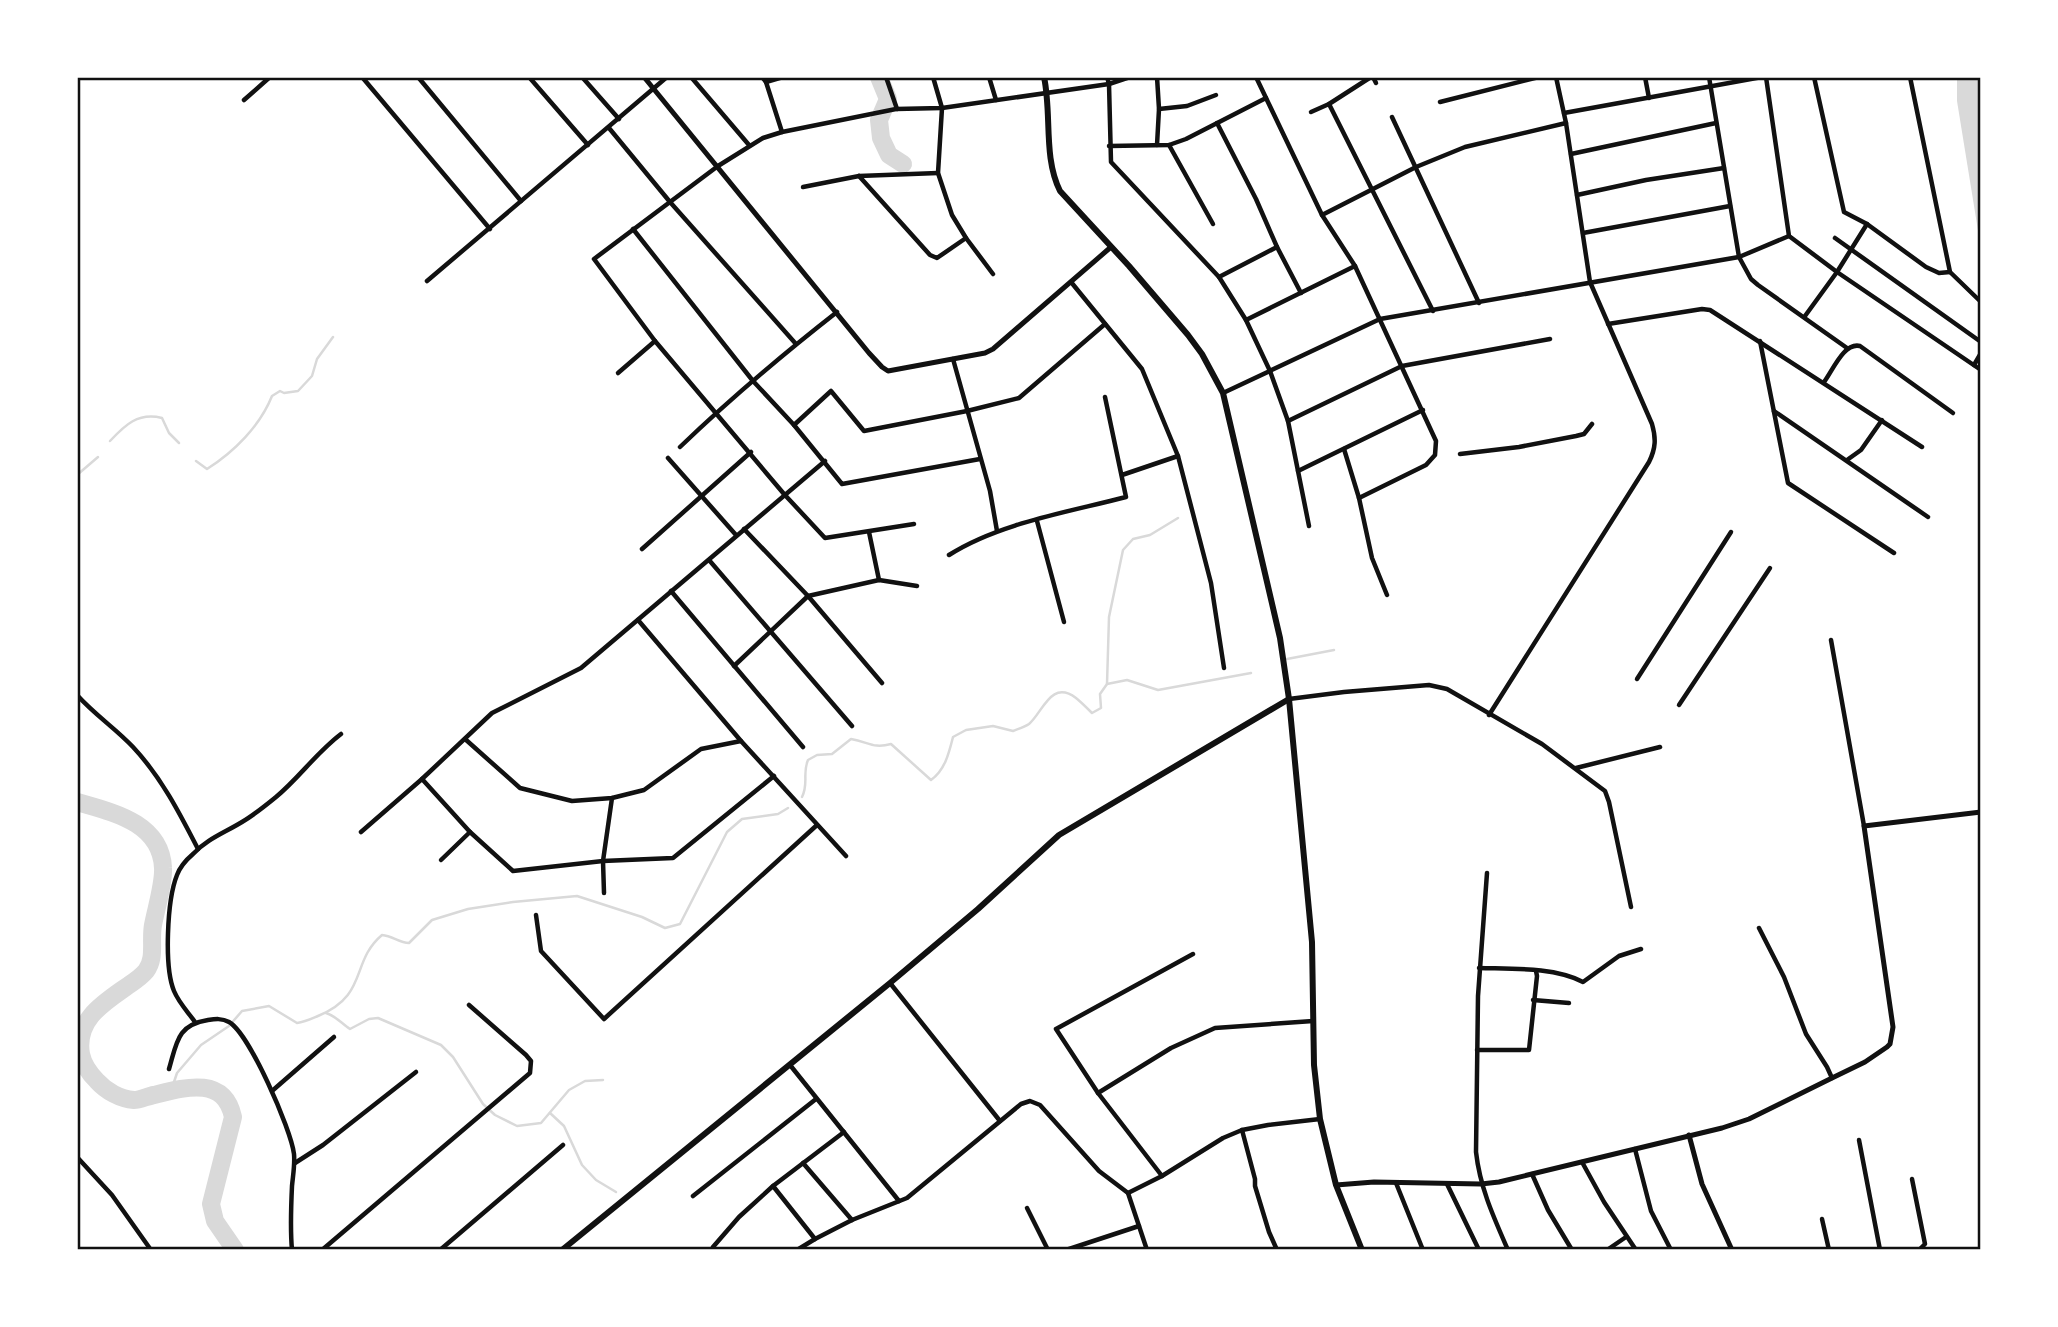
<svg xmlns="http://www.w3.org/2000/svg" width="2058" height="1327" viewBox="0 0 2058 1327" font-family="Karla,sans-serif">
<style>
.water{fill:#d9d9d9}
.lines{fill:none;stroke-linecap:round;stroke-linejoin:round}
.stream{stroke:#d9d9d9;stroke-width:2.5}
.river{stroke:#d9d9d9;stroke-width:18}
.minor{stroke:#111;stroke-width:4.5}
.tertiary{stroke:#111;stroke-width:5}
.secondary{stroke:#111;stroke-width:6}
.neatline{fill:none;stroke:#111;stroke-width:2.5}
</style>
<rect width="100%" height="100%" fill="#fff"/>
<!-- water -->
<path class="water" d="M1957,77h24v172l-24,-148z"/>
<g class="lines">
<!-- stream -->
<g class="stream">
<path d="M110,441c15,-16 28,-29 52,-23l7,15 10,10"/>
<path d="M196,461l11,8c27,-17 53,-43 65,-73l8,-5 4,2 14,-2 14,-15 5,-17 16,-22"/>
<path d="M77,475l21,-18"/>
<path d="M1287,659l47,-9"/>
<path d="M1107,684l20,-4 31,10 93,-17"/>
<path d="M802,797c7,-14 0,-23 6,-37l9,-5 15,-1 19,-15c18,3 22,10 40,5l40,36c14,-10 18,-27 22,-43l13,-7 27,-4 20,5c5,-2 12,-4 16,-7 14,-12 22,-45 47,-26 5,4 11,10 16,15l9,-5 -1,-14 7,-10 2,-67 14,-67 10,-11 17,-4 28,-17"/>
<path d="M326,1013c10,3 16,11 24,16l19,-10 9,-1 63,27 12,12 30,47 12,11 22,11 24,-3 28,-33 16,-9 18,-1"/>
<path d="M171,1091l6,-18 24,-28 28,-19 13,-15 27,-5 28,17c8,-1 14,-4 21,-7 51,-21 32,-54 64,-81 11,1 17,8 27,8l23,-23 36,-11 45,-7 64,-6 65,21 23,11 15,-4 47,-92 15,-13 36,-5 10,-6"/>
<path d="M550,1113l14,13 18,39 14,15 20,12"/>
</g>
<!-- river -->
<g class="river">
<path d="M879,77l9,22 -9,21 2,18 8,17 14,9"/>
<path d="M77,802c34,10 84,20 86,66 1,15 -7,41 -10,57 -3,16 3,33 -7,46 -5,6 -11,10 -17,14 -24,17 -54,34 -48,69 2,10 9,20 16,27 9,10 23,18 37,19 6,0 14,-4 20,-5 32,-8 70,-19 79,22l-22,87 4,17 20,29"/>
</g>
<!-- minor -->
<g class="minor">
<path d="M362,77l128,152"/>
<path d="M418,77l103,124"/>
<path d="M529,77l59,68"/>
<path d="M582,77l37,42"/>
<path d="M691,77l58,68"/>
<path d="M762,77l4,5 16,50"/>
<path d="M886,77l11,32"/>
<path d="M933,77l9,31 -4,65 14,42 14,23 27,36"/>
<path d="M989,77l7,23"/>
<path d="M1107,77l2,7 2,78 108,115 27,43 24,51 18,50 21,105"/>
<path d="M1256,77l66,138 33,51 81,175 -1,14 -9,10 -67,33"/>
<path d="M1373,77l3,6"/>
<path d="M1645,77l4,21"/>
<path d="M1709,77l30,180 12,22 7,6 89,63"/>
<path d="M1766,77l23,159 48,36 144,98"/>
<path d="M1814,77l30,135 23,12 59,43 13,6 11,-1"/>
<path d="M1910,77l40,195 31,30"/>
<path d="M766,82l17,-5"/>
<path d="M244,100l26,-23"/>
<path d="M1440,102l99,-25"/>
<path d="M1329,104l104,207"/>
<path d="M1159,109l28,-3 29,-11"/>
<path d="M1311,112l18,-8 42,-27"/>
<path d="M1564,113l198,-36"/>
<path d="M1392,117l87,186"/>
<path d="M1217,123l39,76 21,48 24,46"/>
<path d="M609,128l61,74 126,142"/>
<path d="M1157,145l2,-36 -2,-32"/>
<path d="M1169,145l44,79"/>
<path d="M1109,146l60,-1 17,-6 80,-41"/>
<path d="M1571,154l145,-31"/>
<path d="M859,176l71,79 7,3 29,-20"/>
<path d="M803,187l56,-11 79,-3"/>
<path d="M1577,195l69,-15 78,-12"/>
<path d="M1322,215l94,-48 49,-20 101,-24"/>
<path d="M633,229l120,152 41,44 48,59 138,-25"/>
<path d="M1583,233l147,-27"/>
<path d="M1835,238l146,104"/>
<path d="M1219,277l58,-30"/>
<path d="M427,281l240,-204"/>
<path d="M1071,282l71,87 36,87 33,127 13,85"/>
<path d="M1805,316l32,-44 30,-48"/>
<path d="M1246,320l109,-54"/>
<path d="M1608,324l94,-15 8,1 212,137"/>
<path d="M1760,341l28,142 106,70"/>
<path d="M953,359l37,132 7,40"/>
<path d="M1974,365l7,-12"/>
<path d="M618,373l37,-32"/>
<path d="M1824,382c9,-12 20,-40 36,-36l93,67"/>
<path d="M1223,393l157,-74 359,-62 50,-21"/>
<path d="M1774,411l154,106"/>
<path d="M1288,421l114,-55 148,-27"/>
<path d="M794,425l37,-34 33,40 103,-20 52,-13 86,-74"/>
<path d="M680,447c50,-48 102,-92 157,-135"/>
<path d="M1344,449l15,49 13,60 15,37"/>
<path d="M1460,454l59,-7 57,-11 8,-2 8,-10"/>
<path d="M668,458l68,77"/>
<path d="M1847,460l14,-10 21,-30"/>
<path d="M1298,471l125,-61"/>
<path d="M1122,475l56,-19"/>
<path d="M1037,521l27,101"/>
<path d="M914,524l-89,14 -41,-44 -129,-153 -61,-82 124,-93 45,-28 19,-6 114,-23 46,-1 167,-24 21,-7"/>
<path d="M744,529l64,67 74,87"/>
<path d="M869,532l10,48"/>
<path d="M642,549l109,-97"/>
<path d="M949,555c50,-32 120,-43 177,-58l-21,-100"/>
<path d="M709,560l143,166"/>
<path d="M671,591l132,156"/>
<path d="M638,620l103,121 105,115"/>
<path d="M1831,640l33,186"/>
<path d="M734,666l74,-70 71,-16 38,6"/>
<path d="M1637,679l94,-147"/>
<path d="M77,695c18,20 38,33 56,52 28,30 46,65 65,102"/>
<path d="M1289,699l55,-7 85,-7 18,4 95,55 63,47 4,11 22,105"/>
<path d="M1679,705l91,-137"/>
<path d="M1489,715l160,-253c7,-14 7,-24 3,-38l-62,-142 -24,-159 -10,-46"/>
<path d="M465,739l55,49 52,13 40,-3 32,-8 57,-41 40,-8"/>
<path d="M1576,768l84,-21"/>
<path d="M422,779l48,53 43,39 90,-10 70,-3 101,-82"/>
<path d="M361,832l61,-53 70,-66 89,-45 244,-207"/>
<path d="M441,860l29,-28"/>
<path d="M1487,873l-9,123 -2,156c4,36 18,66 32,98"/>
<path d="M604,893l-1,-32 9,-63"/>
<path d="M536,915l5,36 63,68 213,-194"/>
<path d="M1759,928l25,49 22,57 21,33 5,11"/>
<path d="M1479,968c33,1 75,-1 104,14l36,-26 22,-7"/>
<path d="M890,983l110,138"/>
<path d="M1533,1000l36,3"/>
<path d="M195,1022c-7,-10 -16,-19 -21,-31 -10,-24 -7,-91 3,-116 3,-8 9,-15 16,-21 14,-15 31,-21 49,-32 12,-7 23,-16 34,-25 23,-19 40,-44 65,-63"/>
<path d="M1477,1050h52l8,-74 -1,-5"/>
<path d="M790,1065l109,136"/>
<path d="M169,1069c8,-27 8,-44 39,-49 7,-1 14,-2 21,2 20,11 62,107 65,132 1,11 -1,21 -2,32 -1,21 -2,43 0,64"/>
<path d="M272,1091l62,-54"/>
<path d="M1098,1093l73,-45 44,-20 98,-7"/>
<path d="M1242,1130l13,49v7l14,46 8,18"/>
<path d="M1859,1140l21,110"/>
<path d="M1635,1149l16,62 20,39"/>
<path d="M77,1157l35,38 39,55"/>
<path d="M1582,1162l22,40 32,48"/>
<path d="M295,1163l28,-18 93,-73"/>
<path d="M803,1163l49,57"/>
<path d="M1532,1174l16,36 24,40"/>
<path d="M1162,1176l-64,-83 -42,-64 137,-75"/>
<path d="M1912,1179l13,65 -6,6"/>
<path d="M1396,1183l27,67"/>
<path d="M1447,1184l32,66"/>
<path d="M773,1186l42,53"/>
<path d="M1128,1193l34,-17 61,-38 19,-8 26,-5 52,-6"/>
<path d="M693,1196l123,-97"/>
<path d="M1027,1208l21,42"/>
<path d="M1822,1219l7,31"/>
<path d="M713,1247l26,-30 34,-31 71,-54"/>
<path d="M322,1250l208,-177 1,-12 -5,-6 -57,-50"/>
<path d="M440,1250l123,-105"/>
<path d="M797,1250l18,-11 37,-19 55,-22 114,-94 9,-3 10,4 59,66 29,22 19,57"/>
<path d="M1066,1250l73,-24"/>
<path d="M1607,1250l19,-13"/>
</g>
<!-- tertiary -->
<g class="tertiary">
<path d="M644,77l225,276 13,14 6,4 97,-18 8,-4 118,-102"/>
<path d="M1689,1135l13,49 30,66"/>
<path d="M1336,1185l38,-3 107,2 18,-2 223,-54 27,-9 83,-41 33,-16 22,-15 3,-3 3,-17 -29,-201 117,-14"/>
</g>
<!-- secondary -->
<g class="secondary">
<path d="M1044,77c8,37 -1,80 16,114l69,75 59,69 14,19 21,39 57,245 9,61 23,243 2,123 6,54 16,66 26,65"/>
<path d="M562,1250l328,-267 88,-74 81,-74 230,-136"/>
</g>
</g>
<!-- border -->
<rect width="2058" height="1327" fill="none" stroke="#ffffff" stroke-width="158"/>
<rect x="79" y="79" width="1900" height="1169" class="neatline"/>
</svg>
